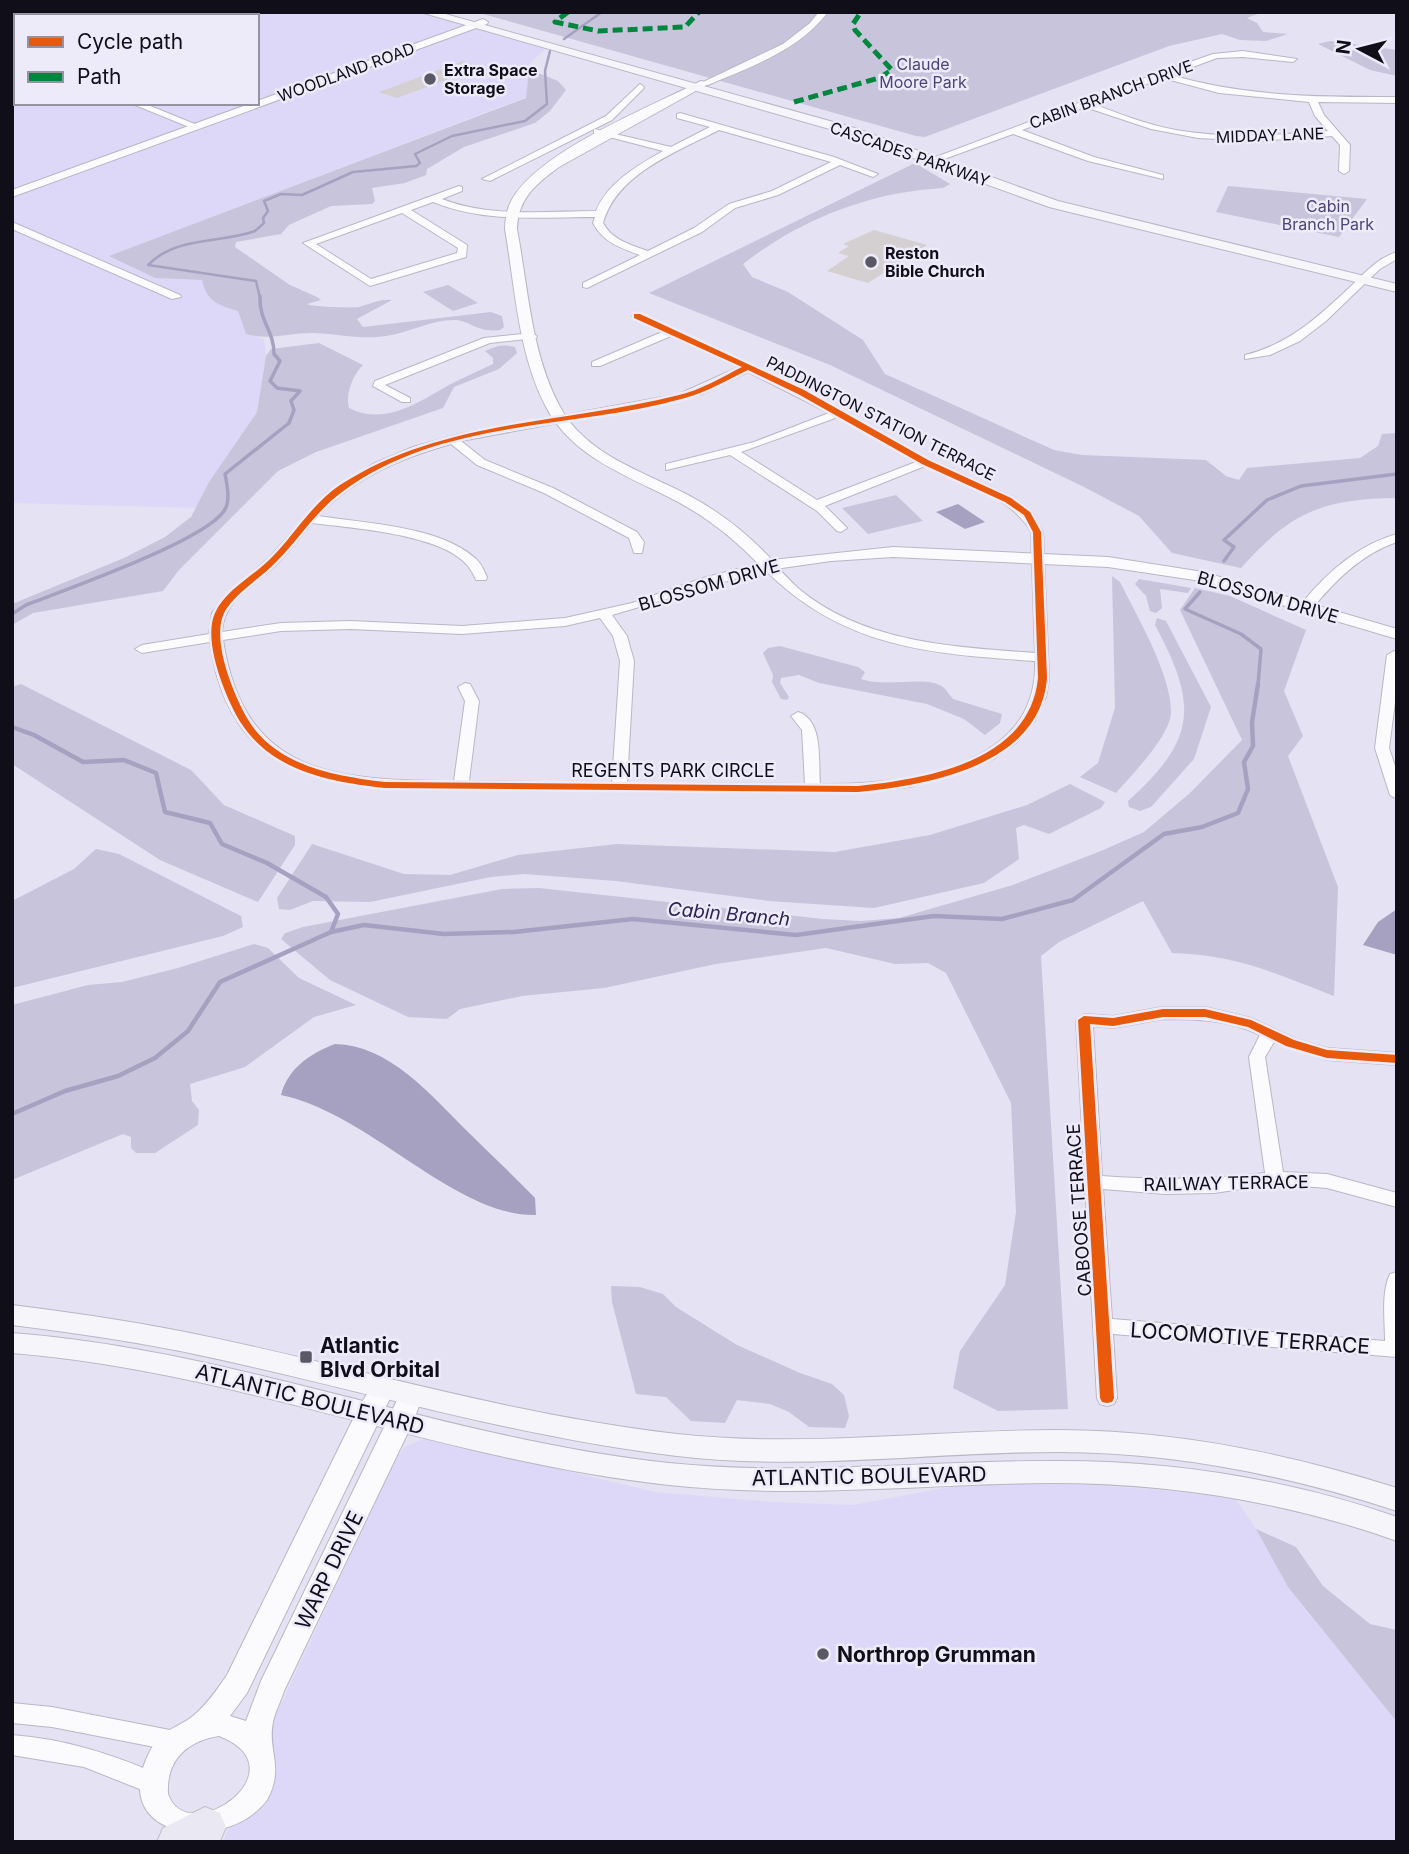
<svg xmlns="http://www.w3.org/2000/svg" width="1409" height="1854" viewBox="0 0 1409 1854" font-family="Inter,sans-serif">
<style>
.built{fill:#ddd8f7;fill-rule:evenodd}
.green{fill:#c8c4dc}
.water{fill:#a6a1c0}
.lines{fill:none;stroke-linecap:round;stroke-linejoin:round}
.stream-far2{stroke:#a6a1c0;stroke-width:2.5}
.stream-far1{stroke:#a6a1c0;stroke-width:3.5}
.stream{stroke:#a6a1c0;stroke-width:4.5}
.building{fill:#d4d0d1}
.minor-casing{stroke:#b9b7c5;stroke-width:2}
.tertiary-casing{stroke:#b9b7c5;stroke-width:2}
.secondary-casing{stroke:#b9b7c5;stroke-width:2}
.motorway-casing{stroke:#c1c0c8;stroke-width:2}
.minor{fill:#fbfbfd;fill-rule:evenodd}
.tertiary{fill:#fbfbfd;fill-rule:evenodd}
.secondary{fill:#f6f6fa;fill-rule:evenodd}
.motorway{fill:#eae8f3;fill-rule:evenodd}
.quiet{stroke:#00873e;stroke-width:5;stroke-dasharray:10 5;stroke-linecap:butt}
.cycleway-casing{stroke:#edebfa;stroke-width:5}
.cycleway{fill:#e8590c;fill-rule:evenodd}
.poi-dot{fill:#5b5865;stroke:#edebfa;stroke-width:2.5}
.labels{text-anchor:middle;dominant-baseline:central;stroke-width:5;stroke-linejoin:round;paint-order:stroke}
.far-park-label{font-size:16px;fill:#4e4378;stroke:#edebfa}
.far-poi-label{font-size:16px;font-weight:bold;fill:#100e19;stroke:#edebfa;text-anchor:start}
.far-street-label{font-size:16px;fill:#100e19;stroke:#edebfa}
.street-label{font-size:18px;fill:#100e19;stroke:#edebfa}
.water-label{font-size:19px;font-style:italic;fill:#2e2253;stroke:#edebfa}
.near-street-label{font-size:21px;fill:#100e19;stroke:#edebfa}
.near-poi-label{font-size:21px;font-weight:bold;fill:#100e19;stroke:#edebfa;text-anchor:start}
</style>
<rect width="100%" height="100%" fill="#e5e2f3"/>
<!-- built -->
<g class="built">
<path d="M12,12h413l123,35 -18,16 -4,34 -416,159 45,22 47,2 36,31 8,23 18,5 2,17 -9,56 -48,70 -12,26 -185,-5zM16,16h241v87h-241z"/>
<path d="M426,1438l229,54 117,10 81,3 102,-19 94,-4 184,13 23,34 32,58 109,135v120h-1174l44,-108 126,-270 11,-17z"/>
</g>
<!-- green -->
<g class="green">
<path d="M476,12h787l-16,6 10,5 6,9 25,2 -22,7 -26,-1 -18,-6 -53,12 -244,91 -9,-1z"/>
<path d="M1330,41l67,9v26l-27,-6 -52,-26z"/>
<path d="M529,69l29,12 8,9 -16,21 -15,12 -71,24 -37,22 -1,6 -21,8 -33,5 3,13 -3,3 -41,2 -42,19 -8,9 -45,8 -1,5 55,38 27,12 4,3 -14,4c5,3 45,4 52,3 12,-3 20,-8 33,-7l-35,19 6,8 128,-15 11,4 2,11 -4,3c-24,3 -30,-10 -46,-10 -23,0 -46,13 -68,16 -24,4 -47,-2 -71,-3 -24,-1 -46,8 -69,1l-8,-23c-20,-6 -31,-9 -36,-31l-47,-2 -46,-22 417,-158z"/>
<path d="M915,163l35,21 -7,4c-73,4 -142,31 -200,76l9,13 36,15 75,48 22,34 169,76 28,5 124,5 20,16 13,4 8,-12 113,-10 18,-12 4,-12 14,-1 1,65c-75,1 -106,14 -156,70l-69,-15 -33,-37 -55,-29 -254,-122 -181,-72z"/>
<path d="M1228,186l139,13 -28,38 -123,-25z"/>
<path d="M448,285l30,18 -25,8 -30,-19z"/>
<path d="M319,343l44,22c-10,10 -18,29 -14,43 35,18 69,-5 98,-22 15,-8 31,-15 46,-22v-6l-8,-7c11,-5 19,-7 30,-4l2,6 -18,16 -45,18 -11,21 -127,44 -38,19 -99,99 -16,21 -130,22 -21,12v-21l112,-46 41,-21 26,-20 18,-35 48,-70 9,-56 5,-7z"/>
<path d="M896,495l27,26 -55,13 -26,-26z"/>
<path d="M1112,576l8,6c17,34 52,94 51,131 -1,23 -40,63 -55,80l-36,-16 18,-14 17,-55z"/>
<path d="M1139,579l52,9 -3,5 -28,-4 2,19 -6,5 -6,-2 -4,-15 -11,-12z"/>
<path d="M1195,588l35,8 76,34 -22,61 19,45 -15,20 50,131 -4,109c-59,-23 -97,-41 -162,-43l-29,-52 -84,41 -18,14 27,453 -70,2 -45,-23 7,-37 45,-66 11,-73 -5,-109 -65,-130 -18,-10 -33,1 -69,-16 -110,16 -112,24 -82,8 -62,13 -13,10 -39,-2 -78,-37 -49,-41 4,-6 18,-6 199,-38 37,-1 284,31 38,2 38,-3 114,-33 88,-34 43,-19 46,-39 52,-53 -62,-130z"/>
<path d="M1157,618l9,3 45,86 -17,52 -43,48 -11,4 -11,-4 -1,-6c69,-62 70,-96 27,-176z"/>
<path d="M780,646l78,21 7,5 -4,7c26,9 65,-4 82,8 4,3 6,8 10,12l49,15 -2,9 -15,12 -21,-16 -37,-15 -108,-21 -20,-8 -18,3 -1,5 9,14 -2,3 -6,-1 -9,-17 1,-7 -10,-22 5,-5z"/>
<path d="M21,684l170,86 33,35 71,31v9l-37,57 -98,-42 -148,-96v-77z"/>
<path d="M1070,784l35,18 -4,6 -52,26 -25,-9 -8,3 3,31 -35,24 -110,25 -105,-7 -153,-20 -92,-7 -33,3 -121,25 -57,-1 -23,9 -11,-1 -2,-11 35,-54 92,30 46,1 68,-20 99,-11 218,8 95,-17 97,-30z"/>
<path d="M96,849l23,5 122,62 2,11 -20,9 -211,52v-87l62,-32z"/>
<path d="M254,944l14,4 31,30 57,27 -42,12 -69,50 -55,17 2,17 7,9 -1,15 -43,28h-19l-5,-5v-11l-8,-3 -111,46v-175l76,-20 34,-3 56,-14z"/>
<path d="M611,1286l29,1 23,7 13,13 61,38 63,28 32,11 12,11 5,21 -4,12 -36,-1 -20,-15 -19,-8 -33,-4 -12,23 -34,-2 -25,-24 -30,-3 -24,-92z"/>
<path d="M1256,1529l40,18 27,39 47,38 27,6v92l-109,-135z"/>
</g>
<!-- water -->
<g class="water">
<path d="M958,504l27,18 -20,7 -29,-17z"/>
<path d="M1397,909v46l-34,-10 15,-23z"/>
<path d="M335,1044c54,1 96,51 131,86 23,23 47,45 69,68l1,17c-81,2 -167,-102 -255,-120 7,-27 30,-42 54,-51z"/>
</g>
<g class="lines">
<!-- stream-far2 -->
<g class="stream-far2">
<path d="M564,39l38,-27"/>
<path d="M260,298l-4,-17 -108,-16c28,-29 71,-21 107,-34l9,-8 -1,-5 5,-7 -4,-10 17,-7 21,1 51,-23 63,-6 4,-3 -5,-9 37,-18 73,-15 22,-17 -2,-33 5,-20"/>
</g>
<!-- stream-far1 -->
<g class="stream-far1">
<path d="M1224,561l10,-14 -10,-7 43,-40 34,-14 96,-12"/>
<path d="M1200,592l-15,17 56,25 20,15 -3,36"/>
<path d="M12,614l14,-9c39,-15 178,-64 198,-94 7,-10 3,-26 1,-37l64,-51 5,-13 -3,-9 9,-10 -23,-3 -7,-7 10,-20 -6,-7c0,-24 -15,-32 -14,-58"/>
</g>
<!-- stream -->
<g class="stream">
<path d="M12,727l22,8 49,27 41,-2 32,13 9,39 45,11 12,21 45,19 59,34 12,17 -7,18"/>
<path d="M12,1114l53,-23 53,-15 37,-18 33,-27 32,-49 111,-50 33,-7 80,9 70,-2 119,-13 163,16 138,-19 68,3 71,-19 91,-66 38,-7 36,-14 10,-24 -4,-27 9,-16 -1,-24 6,-38"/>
</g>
</g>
<!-- building -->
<g class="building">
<path d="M463,61l18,6 -84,31 -18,-6z"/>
<path d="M874,230l53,15 -59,38 -41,-12 22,-15 -11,-3 11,-7 -6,-2z"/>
</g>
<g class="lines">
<defs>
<g id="minor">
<path d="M819,12h9c-30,39 -76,54 -120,73l-7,-2 82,-39 27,-21z"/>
<path d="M1243,51l54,8 -4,3 -50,-5 -26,1 -46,17c74,22 150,22 226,22v6l-79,-1 6,13 26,30 -1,26 -5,3 -5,-3 1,-26 -8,-9 -76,5 -58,-3 -47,-9 -66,-22 -63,23 72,27 69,18v4l-75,-18 -75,-27 -77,28 -8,-2 230,-87 55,-19zM1163,78l56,15 90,9 6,14 13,15c-50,4 -102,8 -152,-1 -28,-5 -56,-16 -83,-26z"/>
<path d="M14,57h2v6l-4,-1z"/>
<path d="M640,84l4,3 -1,2 -31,31 -18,9 77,18 39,-20 -33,-9v-4l3,-1 154,44 44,17 -5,3 -33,-12 -62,30 -43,13 -33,24 -115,56 -4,-1v-4l57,-28c-20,-7 -37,-13 -47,-32l2,-6c-54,0 -111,6 -162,-15l-22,8 56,35 -1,12 -96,29 -67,-43 156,-57 3,1v4l-20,8c48,19 104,12 154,12 11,-28 42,-46 67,-60l-69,-18v-4l-104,52 -8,-2 124,-63zM719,130l112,32 -59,29 -43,13 -35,24 -46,23c-17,-6 -36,-11 -45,-28 14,-50 74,-71 116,-93zM402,213l56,35 -1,5 -86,26 -55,-35z"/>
<path d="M130,103h13l59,24 -8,2z"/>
<path d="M12,222l168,73 1,2 -9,2 -160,-70z"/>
<path d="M1397,252v7l-17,10 -54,52 -26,20 -30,14 -25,4v-4c44,-11 72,-37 104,-67 15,-14 28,-30 48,-36z"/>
<path d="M637,313l168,77 124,69 83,38 19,14 12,21 6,146 -3,19 -11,24 -19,22 -21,15 -26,12 -60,17 -51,6 -473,-4c-99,-11 -160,-39 -175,-147l-68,11 -7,-4 7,-4 67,-11 3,-21 14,-17 43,-38 58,-65 46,-29 40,-17 47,-13 219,-40 60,-27 -68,-31 -71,30h-8v-4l70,-30 -29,-14 -1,-2zM748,372l81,41 -75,29 -88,22v6l64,-15 87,56 20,20 4,1 6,-4 -22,-22 100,-40c36,17 86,30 106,66l4,121c-80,-6 -171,-10 -236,-64 -9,-8 -18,-18 -26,-27l-5,-1 -65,17 -71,25 -67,15 -103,8 -112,-5 -69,2 -59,9c1,-32 33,-47 54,-67 13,-13 24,-28 36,-42 39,5 131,11 156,43 3,4 6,9 8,14h10l1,-3c-3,-6 -6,-14 -11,-18 -35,-33 -113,-36 -158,-43 35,-38 83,-58 133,-72l26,21 67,28 85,45 5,15h8l2,-11 -7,-10 -84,-44 -68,-28 -24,-19 220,-41 21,-6zM838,417l78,45 -99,38 -76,-48zM765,570c78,78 165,84 270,91 4,109 -133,124 -215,123 -2,-22 4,-64 -22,-72l-7,4 11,14 3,54 -178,-1 7,-122 -7,-25 -15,-21zM600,618l13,18 7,25 -8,122 -143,-2 10,-80 -9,-17 -5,-1 -7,4 7,14 -11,80c-115,-1 -210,-3 -231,-141l58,-9 69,-2 112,5 103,-8z"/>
<path d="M532,333l5,3 -1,2 -46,5 -105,42 25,13v4h-8l-29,-16 2,-5 109,-43z"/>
<path d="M1397,534v8c-36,12 -63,40 -86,68h-10l-2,-3c25,-32 58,-62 98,-73z"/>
<path d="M1394,651l3,1v35l-8,61 8,24v27l-7,-4 -15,-47 12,-93z"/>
<path d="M1163,1007h42l46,11 45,21 31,9 70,5v12l-70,-5 -53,-18 -9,15 18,115 44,2 70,19v14l-70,-19 -52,-4 -61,9 -49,1 -62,-5 9,130 273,22c0,-21 -4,-48 5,-67l7,-2v85l-284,-23 4,64 -3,6 -7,2 -7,-2 -3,-6 -21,-378 8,-6 29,2zM1163,1019c34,0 66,1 97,16l-11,22 16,116c-55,7 -107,7 -163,3l-9,-150 20,2z"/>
<path d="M12,1703l40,4 123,24 8,3 3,7 -3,7 -8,3 -123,-24 -40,-4z"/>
<path d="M12,1735c53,4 100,19 148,40l3,8 -3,8 -8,3 -68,-27 -72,-12z"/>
</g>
<g id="tertiary">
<path d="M483,19l5,3 -1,2 -475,173v-7z"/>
<path d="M701,81l9,2 -151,84c-23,17 -41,31 -42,62 11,58 14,123 42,176 25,49 83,66 129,90 32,17 59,38 84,65l121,-13 215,10 95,15 194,57v10l-196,-58 -93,-14 -215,-10 -62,4 -63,9 -6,-2c-24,-26 -51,-48 -82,-65 -50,-27 -108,-44 -135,-98 -27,-53 -30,-118 -40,-176 0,-13 3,-25 11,-36 35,-47 132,-85 185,-112z"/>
<path d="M383,1378l8,3 4,7 -148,305 -17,23 16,5 15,-40 142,-293 8,-3 8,3 4,7 -10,27 -129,269c-3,10 -9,21 -11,31 -6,29 12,45 -6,78 -40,54 -161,41 -118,-47 12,-24 26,-23 44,-37 14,-12 24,-26 34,-41l132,-268 16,-26zM219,1736c85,33 -31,115 -51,58 -2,-34 19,-53 51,-58z"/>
</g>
<g id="secondary">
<path d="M420,12h18l417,116 203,73 339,83v8l-348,-85 -202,-73z"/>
<path d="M12,1305c56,7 112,15 168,26 166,33 328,84 497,103 127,14 254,-4 381,-4 116,0 228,23 339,58v23c-110,-36 -223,-59 -339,-59 -127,0 -254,19 -381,4 -169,-20 -331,-71 -497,-105 -56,-11 -112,-19 -168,-26z"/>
<path d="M12,1333c225,17 433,106 657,130 127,13 254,-2 381,-2 119,-1 235,17 347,56v24c-112,-40 -228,-58 -347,-58 -127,1 -254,16 -381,2 -225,-24 -431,-114 -657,-132z"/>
</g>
<path id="motorway" d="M205,1807l15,6 6,14 -6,14 -63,1 6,-14z"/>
</defs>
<!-- minor casing -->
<use href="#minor" class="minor-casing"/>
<!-- tertiary casing -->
<use href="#tertiary" class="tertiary-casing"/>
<!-- secondary casing -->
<use href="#secondary" class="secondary-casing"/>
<!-- motorway casing -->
<use href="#motorway" class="motorway-casing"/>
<!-- minor -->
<use href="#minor" class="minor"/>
<!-- tertiary -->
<use href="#tertiary" class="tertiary"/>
<!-- secondary -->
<use href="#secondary" class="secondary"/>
<!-- motorway -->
<use href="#motorway" class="motorway"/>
<!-- quiet -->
<g class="quiet">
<path d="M568,12l-13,10 43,9 87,-4 14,-15"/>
<path d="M794,102l85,-24 13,-8 -37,-40 -2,-6 8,-12"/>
</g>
<defs>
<g id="cycleway">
<path d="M634,314h6l164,76 124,70 83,38 19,14 11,20 6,146c-7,88 -119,107 -189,114l-473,-4c-54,-6 -112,-16 -144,-65 -15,-24 -39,-82 -26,-110 10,-22 35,-35 52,-51 26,-24 43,-57 73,-77 102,-66 225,-61 339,-90 22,-5 43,-18 63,-28l-108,-49zM748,370l50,24 124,70 83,38 19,13 9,17 5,146c-8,84 -113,101 -180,108l-473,-4c-51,-6 -110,-16 -138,-64 -14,-25 -39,-84 -20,-110 14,-19 34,-30 50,-47 22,-22 39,-50 65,-69 98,-74 230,-62 343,-94 22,-6 42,-18 63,-28z"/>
<path d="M1163,1009h42l46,11 43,20 33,10 70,5v8l-70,-5 -41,-12 -38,-19 -43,-10h-42l-50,9 -23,-2 24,374 -2,4 -5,1 -5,-1 -2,-4 -22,-378 6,-4 29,2z"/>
</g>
</defs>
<!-- cycleway casing -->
<use href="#cycleway" class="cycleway-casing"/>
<!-- cycleway -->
<use href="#cycleway" class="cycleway"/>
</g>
<!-- markers -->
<g class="poi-dot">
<circle cx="430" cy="79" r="7"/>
<circle cx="871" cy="262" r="7"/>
<rect x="299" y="1350" width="14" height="14" rx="3.5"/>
<circle cx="823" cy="1654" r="7"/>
</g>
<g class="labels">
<!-- far-park labels -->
<g class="far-park-label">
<text x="923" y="64">Claude<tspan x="923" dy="18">Moore Park</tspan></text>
<text x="1328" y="206">Cabin<tspan x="1328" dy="18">Branch Park</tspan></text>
</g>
<!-- far-poi labels -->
<g class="far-poi-label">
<text x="444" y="70">Extra Space<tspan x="444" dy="18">Storage</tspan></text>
<text x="885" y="253">Reston<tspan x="885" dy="18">Bible Church</tspan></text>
</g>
<!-- far-street labels -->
<g class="far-street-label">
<text transform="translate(346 72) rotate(-20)">WOODLAND ROAD</text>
<text transform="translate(1111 94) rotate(-20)">CABIN BRANCH DRIVE</text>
<text transform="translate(1270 135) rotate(-2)">MIDDAY LANE</text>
<text transform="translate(910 154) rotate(19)">CASCADES PARKWAY</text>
<text transform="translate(881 418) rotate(27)">PADDINGTON STATION TERRACE</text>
</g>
<!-- street labels -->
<g class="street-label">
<text transform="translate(709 585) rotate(-16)">BLOSSOM DRIVE</text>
<text transform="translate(1268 597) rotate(16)">BLOSSOM DRIVE</text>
<text x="673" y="770">REGENTS PARK CIRCLE</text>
<text transform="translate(1226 1183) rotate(-1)">RAILWAY TERRACE</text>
<text transform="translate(1079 1210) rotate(-94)">CABOOSE TERRACE</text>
</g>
<!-- water labels -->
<g class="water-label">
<text transform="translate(729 914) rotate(5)">Cabin Branch</text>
</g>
<!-- near-street labels -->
<g class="near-street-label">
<text transform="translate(1250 1338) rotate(4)">LOCOMOTIVE TERRACE</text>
<text transform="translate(310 1399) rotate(14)">ATLANTIC BOULEVARD</text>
<text transform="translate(869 1476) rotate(-1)">ATLANTIC BOULEVARD</text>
<text transform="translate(329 1570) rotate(-64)">WARP DRIVE</text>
</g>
<!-- near-poi labels -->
<g class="near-poi-label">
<text x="320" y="1345">Atlantic<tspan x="320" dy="24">Blvd Orbital</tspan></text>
<text x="837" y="1654">Northrop Grumman</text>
</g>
</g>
<!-- border -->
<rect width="1409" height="1854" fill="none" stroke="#100e19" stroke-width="28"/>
<!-- legend -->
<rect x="14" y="14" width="245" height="91" fill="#edebfa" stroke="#9593a0" stroke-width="2"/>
<rect x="28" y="37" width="35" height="10" fill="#e8590c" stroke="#9593a0" stroke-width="2"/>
<text x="77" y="49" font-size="21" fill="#100e19">Cycle path</text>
<rect x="28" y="72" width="35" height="10" fill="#00873e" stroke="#9593a0" stroke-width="2"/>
<text x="77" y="84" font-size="21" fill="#100e19">Path</text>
<!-- north arrow -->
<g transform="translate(1360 49) rotate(277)" stroke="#edebfa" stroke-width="5" paint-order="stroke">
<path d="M0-5L12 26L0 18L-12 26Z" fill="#100e19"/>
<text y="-10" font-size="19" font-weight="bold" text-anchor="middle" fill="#100e19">N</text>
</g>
</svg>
